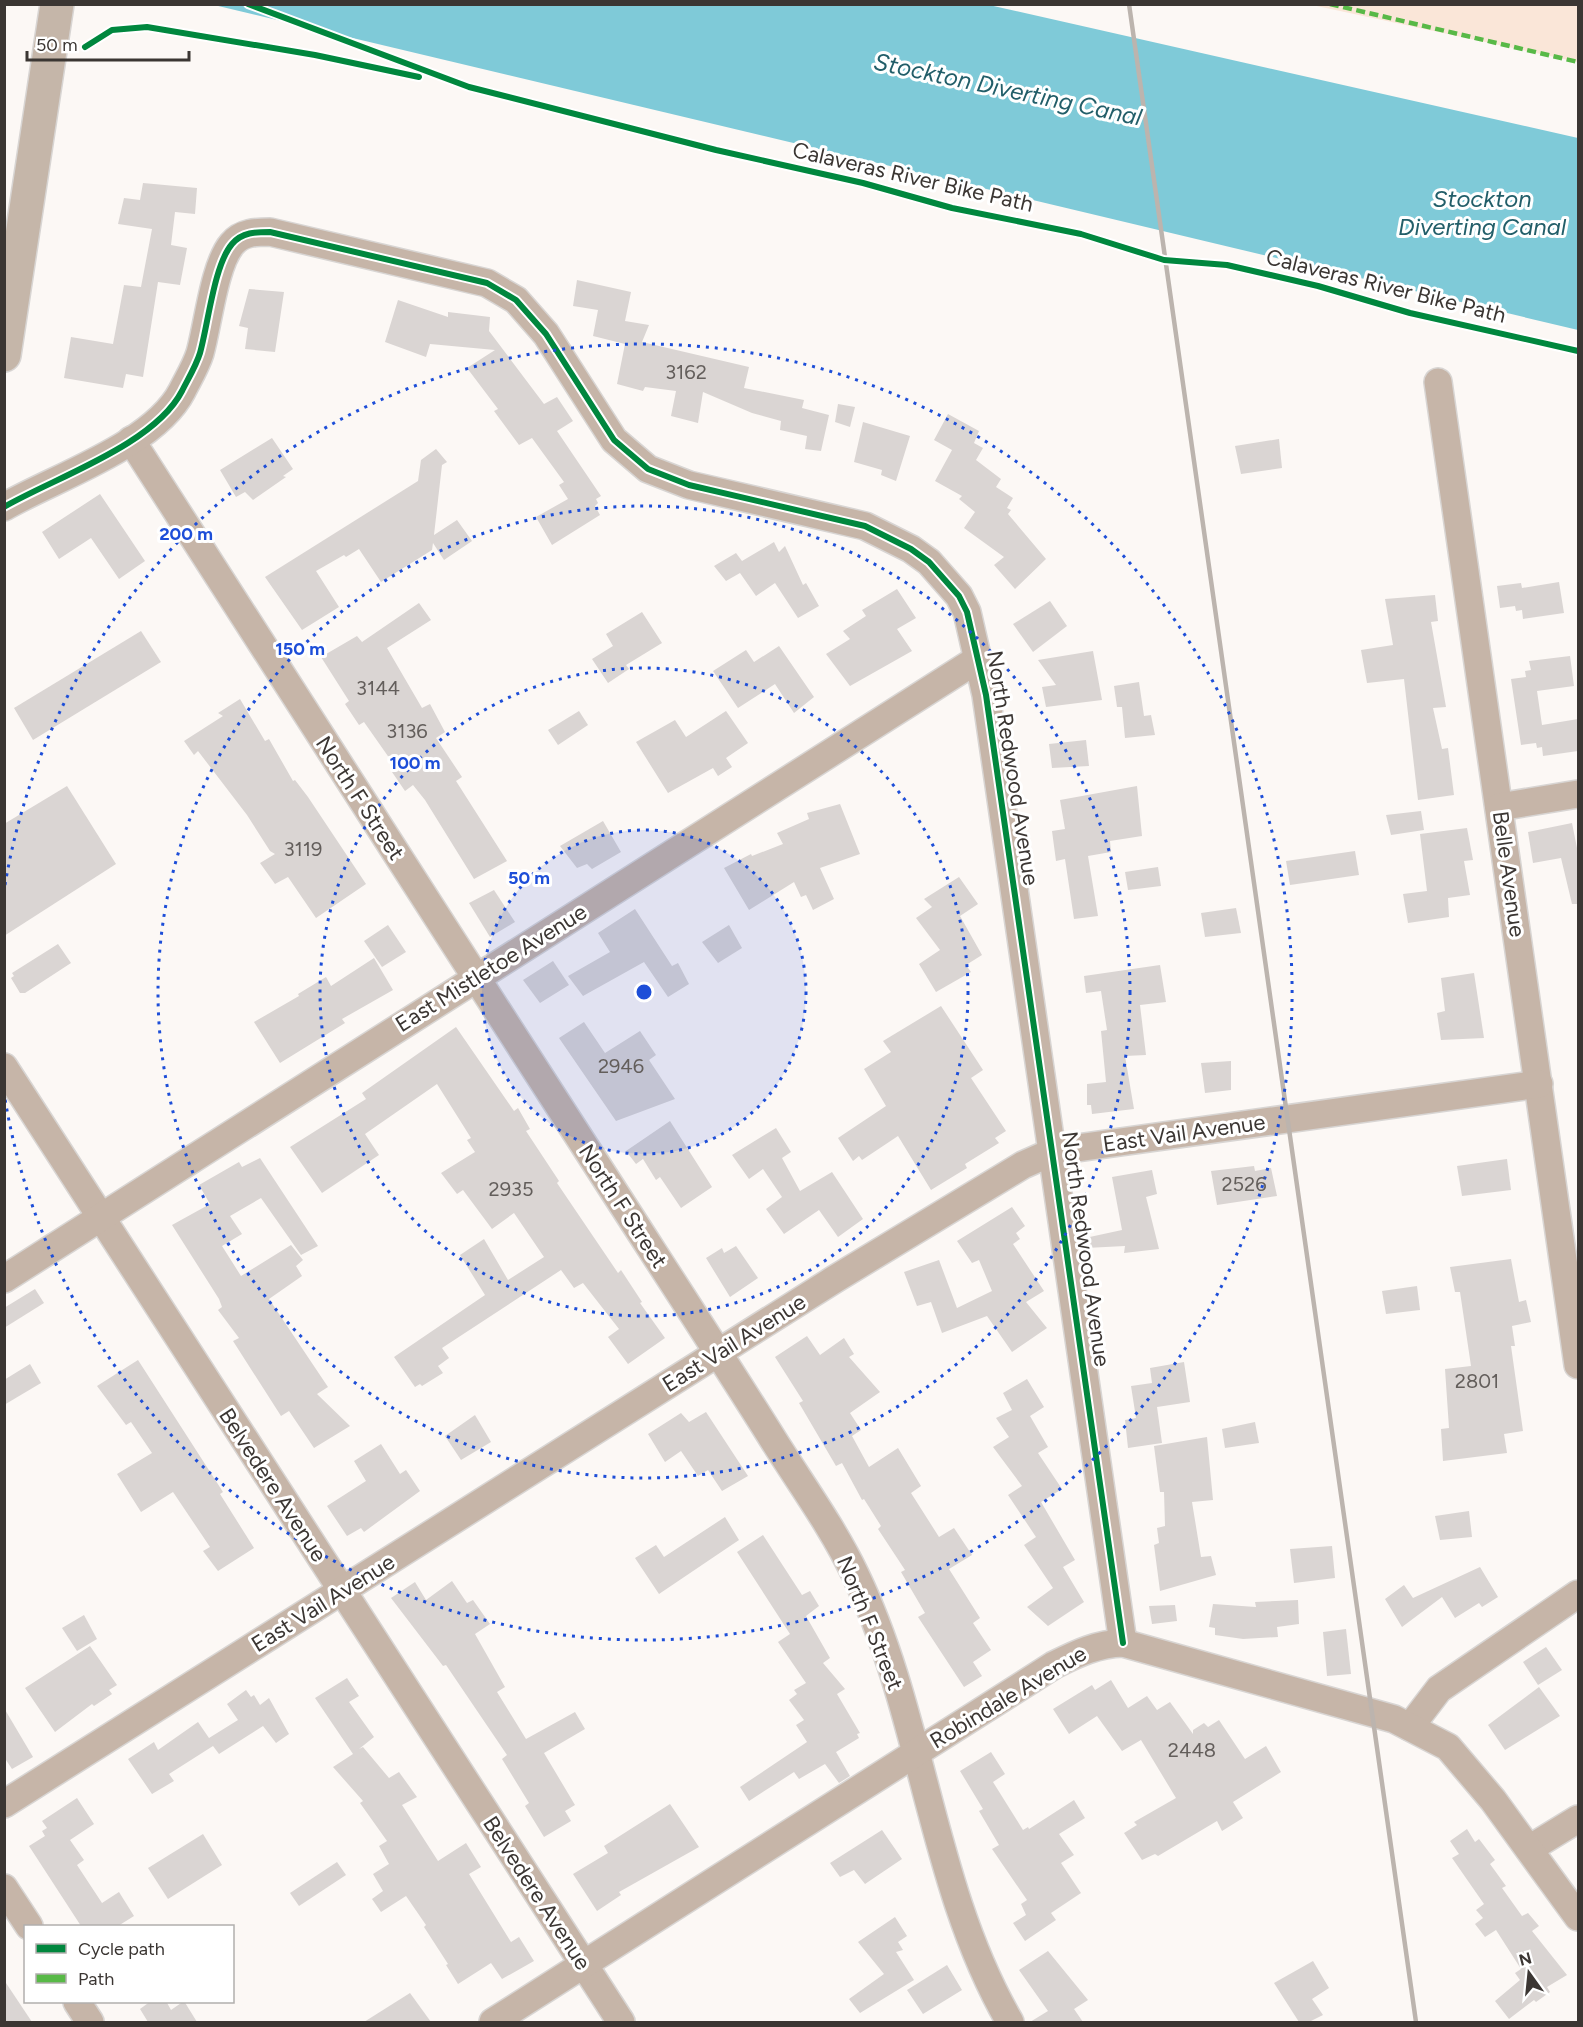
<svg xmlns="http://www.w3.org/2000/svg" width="1583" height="2027" viewBox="0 0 1583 2027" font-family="Figtree,sans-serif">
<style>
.green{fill:#fae6d8}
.water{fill:#7fcad8}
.building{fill:#dad5d3}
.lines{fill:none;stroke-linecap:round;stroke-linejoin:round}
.minor-casing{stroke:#d8d5d3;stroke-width:30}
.major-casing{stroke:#d8d5d3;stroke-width:36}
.minor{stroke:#c6b5a8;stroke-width:27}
.major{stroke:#c5b6a9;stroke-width:33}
.rail{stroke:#bcb4ae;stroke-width:4.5}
.quiet{stroke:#58b947;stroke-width:4.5;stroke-dasharray:9 4.5;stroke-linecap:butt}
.cycleway-casing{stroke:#fff;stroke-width:10}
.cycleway{stroke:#00873e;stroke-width:6}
.ring{fill:none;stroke:#1d4ed8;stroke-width:3;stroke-dasharray:3 6}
.labels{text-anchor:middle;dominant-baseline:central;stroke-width:6;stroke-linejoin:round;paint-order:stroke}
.number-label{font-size:20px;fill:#635e5b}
.street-label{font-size:22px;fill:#3b3633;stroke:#fff}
.water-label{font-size:24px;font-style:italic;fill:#225e69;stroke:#fff}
.centre{fill:#1d4ed8;stroke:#fff;stroke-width:3}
.ring-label{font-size:18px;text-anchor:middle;font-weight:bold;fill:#1d4ed8;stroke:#fff;stroke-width:6;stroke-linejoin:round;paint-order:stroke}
</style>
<rect width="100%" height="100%" fill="#fcf8f5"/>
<!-- green -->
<path class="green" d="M1312,5h266v57z"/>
<!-- water -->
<path class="water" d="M214,5h775l589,133v192z"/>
<!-- building -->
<g class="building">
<path d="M143,183l54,5 -2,26 -20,-2 -4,33 16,3 -7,37 -22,-3 -15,95 -17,-3 -3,14 -59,-10 7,-41 42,7 11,-59 17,2 11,-58 -34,-5 6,-26 16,2z"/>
<path d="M577,280l54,12 -6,29 24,4 -7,17 107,25 -5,21 60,12 -2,8 27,7 -8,36 -16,-2 2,-13 -27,-6 1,-9 -29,-8 -49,-21 -5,31 -27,-7 5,-25 -31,-4 -2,4 -26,-7 8,-40 -32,-8 5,-26 -25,-4z"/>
<path d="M249,289l35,3 -9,60 -30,-3 3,-21 -9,-2z"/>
<path d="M398,300l50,17v-5l42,5 -1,14 55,73 13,-7 16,24 -16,10 44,65 -5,3 2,4 -3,3 5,9 -48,30 -16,-28 32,-18 -9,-14 5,-3 -32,-44 -13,7 -25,-34 4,-2 -31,-41 28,-18 -65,-6 -4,13 -41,-15z"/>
<path d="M838,404l17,3 -5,20 -15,-5z"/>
<path d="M948,414l31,17 -5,12 9,5 -7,12 25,19 -5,8 17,11 -6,10 4,2 -3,4 38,45 -31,30 -21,-24 10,-8 -40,-29 11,-16 -16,-13 3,-3 -27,-15 17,-31 -18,-10z"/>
<path d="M863,422l47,14 -14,45 -15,-6 1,-5 -28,-8z"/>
<path d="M272,438l21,31 -10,7 3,1 -33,23 -8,-8 -9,5 -16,-27z"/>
<path d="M1279,439l3,29 -41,6 -6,-28z"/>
<path d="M436,449l11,13 -5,3 -8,70 23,-15 15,21 -28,19 -11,-17 -1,7 -51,32 -22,-33 -13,8 -2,-2 -28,16 23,36 -37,23 -37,-53 153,-96 3,-21z"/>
<path d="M100,494l45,67 -26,18 -28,-41 -32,21 -17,-27z"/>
<path d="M774,542l5,10 6,-6 18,39 3,-2 13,23 -21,12 -23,-35 -19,13 -16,-23 -14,8 -12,-15 22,-13 6,8z"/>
<path d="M1559,582l5,31 -41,6 -1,-9 -6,1 -1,-5 -15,2 -3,-22 24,-3 1,5z"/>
<path d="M897,589l19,29 -19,11 15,22 -62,35 -24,-32 24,-15 -7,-8 23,-15 -4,-6z"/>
<path d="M1435,595l3,26 -7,1 15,85 -13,1 9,41 6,-1 6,47 -36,5 -14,-121 -37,4 -6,-33 32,-5 -8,-46z"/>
<path d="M1050,601l17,25 -34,26 -20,-28z"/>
<path d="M419,603l12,17 -44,28 35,60 8,-4 15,28 -9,6 26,39 -6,4 51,80 -33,18 -49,-79 -12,-15 -8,6 -13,-19 5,-3 -33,-47 -5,3 -14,-21 4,-3 -28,-44 36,-21 5,6z"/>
<path d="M642,612l20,31 -36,22 3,4 -21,14 -16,-24 21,-13 -7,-12z"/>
<path d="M141,631l20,31 -128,78 -19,-32z"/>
<path d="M779,646l35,51 -20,16 -19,-29 -37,24 -25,-37 33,-21 8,12z"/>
<path d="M1093,651l9,49 -56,7 -4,-20 14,-2 -18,-25z"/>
<path d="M1570,656l4,30 -37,5 5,34 36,-6v32l-35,5 -1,-9 -5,1 -1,-5 -15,2 -10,-66 15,-2 -1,-6 6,-1 -2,-9z"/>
<path d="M1139,682l5,34 7,-1 4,20 -30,3 -3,-31h-5l-3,-21z"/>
<path d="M240,699l25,42 4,-2 24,42 2,-1 13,17 58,87 -50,34 -28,-41 -13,7 -15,-21 15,-9 -5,-3 -23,-36 -49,-64 -4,4 -10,-14 39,-25 -5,-3z"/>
<path d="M579,711l9,14 -30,20 -10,-15z"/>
<path d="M726,711l22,32 -22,15 6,9 -14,9 -5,-8 -45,25 -32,-51 39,-22 11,17z"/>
<path d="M1086,740l3,26 -37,2 -3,-24z"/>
<path d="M67,786l49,78 -112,72v-112z"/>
<path d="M1137,786l5,50 -32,5 1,11 -23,4 10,60 -24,3 -9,-60 -9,2 -4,-30 13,-2 -5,-29z"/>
<path d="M840,804l20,50 -40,14 14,31 -21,11 -7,-15 -5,2 -7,-15 -45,28 -25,-42 27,-14 1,2 31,-12 -6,-11 32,-14 -2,-6z"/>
<path d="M1421,811l3,19 -33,5 -5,-20z"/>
<path d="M603,821l18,31 -29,17 -5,-5 -10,4 -17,-22z"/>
<path d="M1572,823l6,30v51h-6l-11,-46 -28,5 -5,-31z"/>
<path d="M1467,828l6,32 -9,1 6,34 -22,3 1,19 -41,6 -5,-29 24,-3 -7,-57z"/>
<path d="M1355,851l4,24 -69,10 -4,-24z"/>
<path d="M1158,867l3,19 -33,4 -3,-18z"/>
<path d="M959,877l19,27 -18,12 22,39 -16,10 5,7 -35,20 -17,-28 21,-14 -24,-32 16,-11 -8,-8z"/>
<path d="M494,890l21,32 -25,15 -21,-34z"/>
<path d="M1236,908l5,25 -36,4 -4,-24z"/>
<path d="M635,909l37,57 6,-3 11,21 -21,13 -24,-35 -61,34 -15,-20 42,-24 -12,-19z"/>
<path d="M388,925l18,27 -24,15 -18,-26z"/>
<path d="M729,925l13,23 -24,15 -16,-21z"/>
<path d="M58,944l13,19 -46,30h-5l-9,-15 3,-2 -2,-3z"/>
<path d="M374,958l19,32 -51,29 3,4 -65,40 -26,-41 45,-26 -1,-2 28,-17 5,9z"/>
<path d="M553,961l16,24 -29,18 -17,-23z"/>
<path d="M1160,965l6,37 -26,3 6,50 -21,1 9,53 -42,5 -1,-9h-4v-21l19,-2 -5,-51 6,-1 -6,-39 -15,2 -2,-17z"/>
<path d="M1474,973l10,65 -43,2 -4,-27 8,-2 -4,-33z"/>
<path d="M941,1006l42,64 -12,8 35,53 -11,7 4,5 -34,21 2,4 -36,22 -33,-54 -36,24 -3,-4 -6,5 -15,-23 48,-32 -22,-37 27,-17 -8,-11z"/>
<path d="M584,1022l21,31 35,-22 16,24 -7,5 26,39 -59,22 -57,-83z"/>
<path d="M456,1027l58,84 4,-3 12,21 -4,2 33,50 -2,2 61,90 3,-3 21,32 -2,1 25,35 -37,26 -20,-27 11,-8 -36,-46 -9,5 -13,-18 -119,78 7,10 -11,8 5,7 -21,13 -2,-2 -5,3 -21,-30 91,-62 -25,-40 24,-16 24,41 36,-23 -30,-44 -22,16 -29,-39 -6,4 -16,-21 34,-21 -8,-12 4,-2 -34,-54 -72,50 14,21 -57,38 -32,-46 76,-48 -4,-6z"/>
<path d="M1231,1061v29l-26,3 -4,-30z"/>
<path d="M670,1121l42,66 -31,21 -21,-31 -4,3 -13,-21 -7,5 -10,-13z"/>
<path d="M776,1128l15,24 -9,6 18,33 32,-19 31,47 -25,18 -19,-27 -35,24 -18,-25 16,-12 -19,-28 -14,10 -17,-24z"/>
<path d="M260,1158l58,88 -17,9 -40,-57 -31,18 12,18 -20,12 19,30 50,-31 12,15 -7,6 6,10 -33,23 59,88 -11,7 33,32 -36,22 -25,-37 -8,5 -48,-75 6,-3 -21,-28 4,-3 -3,-8 -47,-74 38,-21 -11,-19 40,-23 3,5z"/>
<path d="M1507,1159l4,31 -49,6 -5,-30z"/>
<path d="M1254,1166l1,5 16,-3 6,28 -60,9 -6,-34z"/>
<path d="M1152,1170l5,24 -11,3 13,52 -35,4 1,-7 -39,2 -1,-10 37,-8 -10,-53z"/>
<path d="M1012,1207l13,19 -9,7 4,6 -7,5 31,47 -18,11 21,26 -35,24 -25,-36 -45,17 -11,-31 -14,4 -13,-34 35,-12 18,48 35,-17 -13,-31 -7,3 -15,-22z"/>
<path d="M736,1246l22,32 -28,19 -24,-39 16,-10 2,5z"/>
<path d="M1511,1259l8,43 7,-2 5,22 -19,4 3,20h-4l12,85 -19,3 3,19 -64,8 -2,-32 8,-1 -4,-59 26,-3 -11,-74h-5l-5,-25z"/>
<path d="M1417,1286l3,24 -34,4 -4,-23z"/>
<path d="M35,1289l9,14 -40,25v-20z"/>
<path d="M807,1336l13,19 24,-17 10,16 -5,3 31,35 -30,21 11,17 -9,6 17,31 29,-19 23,38 -10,7 28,44 15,-9 18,27 -23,14 31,49 -7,5 18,27 -18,12 9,14 -18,11 -46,-70 7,-4 -24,-41 4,-2 -27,-41 3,-3 -17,-27 -2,1 -20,-37 -6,3 -37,-63 4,-2 -28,-44z"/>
<path d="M138,1360l85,132 -3,2 34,54 -36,23 -15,-20 7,-4 -37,-55 -32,20 -24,-38 35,-21 -21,-31 -5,3 -29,-39z"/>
<path d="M1184,1362l6,40 -33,5 5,36 -34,5 -3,-28 11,-2 -5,-32 21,-3 -2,-15z"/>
<path d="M30,1364l11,19 -37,22v-25z"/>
<path d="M1027,1379l17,28 -14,9 18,31 -10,6 24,36 -21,13 34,58 -12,7 21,35 -36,24 -21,-19 26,-19 -29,-43 12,-8 -28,-42 14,-9 -29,-39 16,-10 -13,-19 16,-8 -9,-17z"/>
<path d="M706,1412l42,64 -26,15 -14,-21 -10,6 -17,-25 -16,11 -17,-28 33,-21 8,9z"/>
<path d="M475,1415l16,27 -30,18 -16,-24z"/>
<path d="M1255,1422l4,21 -34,5 -3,-19z"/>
<path d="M1207,1437l6,63 -21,2 9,55 10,-1 5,19 -56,16 -6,-46 5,-2 -2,-15 8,-2 -1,-34h-4l-6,-46z"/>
<path d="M381,1444l19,30 6,-4 14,21 -56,41 -3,-4 -14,8 -20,-30 39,-25 -12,-20z"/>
<path d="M1469,1511l3,26 -32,3 -5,-24z"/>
<path d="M725,1517l14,23 -80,54 -24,-36 21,-13 8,12z"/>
<path d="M763,1535l39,60 8,-4 9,15 -13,10 24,42 -7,5 22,26 -8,5 23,39 -3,1 2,4 -23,14 14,24 -11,7 -14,-19 -26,15 -5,-7 -45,29 -9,-14 67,-45 -11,-17 8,-5 -15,-20 8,-6 -3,-4 12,-7 -28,-41 12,-8 -53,-82z"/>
<path d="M1332,1546l3,32 -41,5 -4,-34z"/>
<path d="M1480,1567l18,30 -16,10 -3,-4 -24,15 -13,-21 -40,30 -17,-28 19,-14 9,13z"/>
<path d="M452,1581l15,22 6,-3 17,24 -15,10 30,53 -8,5 29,47 49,-27 10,17 -41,24 31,52 -10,6 6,10 -27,16 -19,-31 4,-3 -27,-44 5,-4 -61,-90 -3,1 -52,-68 24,-16 11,18z"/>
<path d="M1298,1600l1,24 -22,3 1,10 -35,2 -28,-4v-7l-6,-1 4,-23 43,3 -1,-5z"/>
<path d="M1175,1605l2,16 -25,3 -3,-18z"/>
<path d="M84,1615l13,24 -20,12 -15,-23z"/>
<path d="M1346,1629l5,45 -24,2 -4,-44z"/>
<path d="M90,1646l27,39 -8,5 3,4 -18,12 -2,-2 -37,28 -30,-44z"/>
<path d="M1546,1647l16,23 -24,15 -15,-23z"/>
<path d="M347,1678l12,18 -10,6 25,35 -15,12 4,-2 26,31 10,-6 18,25 -15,8 36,56 28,-18 15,24 -12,7 42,68 8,-5 15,24 -32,18 -11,-16 -33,21 -12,-19 2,-1 -24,-37 2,-2 -20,-29 -25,16 -9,-13 11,-8 -10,-17 16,-10 -10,-18 8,-5 -27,-38 3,-2 -30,-34 20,-13 -38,-56z"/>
<path d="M1111,1680l17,28 19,-12 10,14 13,-8 23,32v-4l11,-7 4,4 11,-7 26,39 21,-13 15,26 -48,30 10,16 -21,13 -5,-10 -59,35 -3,-2 -13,6 -18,-27 13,-8 -3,-3 42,-24 -35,-58 -19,11 -25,-35 -28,18 -16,-25 39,-24 3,5z"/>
<path d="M1539,1687l21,29 -55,34 -17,-25z"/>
<path d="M246,1690l5,7 3,-2 6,10 9,-7 20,36 -13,9 -13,-17 -44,28 -6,-8 -44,28 5,7 -22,13 -24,-35 26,-17 4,8 40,-28 11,16 29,-18 -11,-16z"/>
<path d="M4,1708l29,49 -21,12 -8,-12z"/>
<path d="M991,1752l14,22 -12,8 30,48 5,-3 1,2 45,-29 11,18 -26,16 15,21 -13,8 20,30 -30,20 5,7 -31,21 -12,-18 13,-8 -5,-11 6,-4 -35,-51 7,-4 -20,-34 4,-2 -23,-38z"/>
<path d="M77,1798l17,26 -24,16 14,20 -7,5 25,38 17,-11 15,24 -16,10h-37l-52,-80 16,-10 -3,-5 5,-3 -5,-7z"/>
<path d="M670,1804l29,43 -80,45 2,3 -24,16 -24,-37 35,-21 -4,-7z"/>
<path d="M1467,1829l8,13 4,-3 16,21 -5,4 16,22 -4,2 20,28 6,-3 11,13 -7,5 35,44 -20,12 3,5 -14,10 -2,-2 -25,19 -14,-18 25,-21 -5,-7 6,-4 -25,-39 -11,7 -10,-13 8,-6 -7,-8 8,-6 -32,-46 7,-4 -9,-13z"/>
<path d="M882,1830l20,29 -37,25 -11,-14 -14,7 -10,-14z"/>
<path d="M203,1834l19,31 -54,34 -20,-31z"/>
<path d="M337,1862l9,13 -47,31 -9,-13z"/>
<path d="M895,1917l12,19 -9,6 5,8 -7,2 18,28 -54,33 -11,-14 35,-25 -26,-32z"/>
<path d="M1048,1951l40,49 -14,9 9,13h-53l18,-11 -29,-41z"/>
<path d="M1313,1961l16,27 -17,11 11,16 -14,7h-10l-25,-39z"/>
<path d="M947,1965l15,25 -39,24 -16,-24z"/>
<path d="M4,1980l28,42h-28z"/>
<path d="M410,1993l21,29h-67z"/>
<path d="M151,2001h15l5,9 13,-9 13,21h-49l-8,-13z"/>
</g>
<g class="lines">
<defs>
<g id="minor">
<path d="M1438,382l140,983"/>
<path d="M131,440c158,246 316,493 475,739 56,87 113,174 168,262 27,43 59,87 81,133 69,143 75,310 155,448"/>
<path d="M4,507c52,-30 150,-62 178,-116 6,-12 14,-25 18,-38 8,-28 14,-88 32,-109 10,-12 24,-12 38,-12l217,51 29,17 30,34 68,106 34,29 41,16 176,41 46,23 18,13 30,34 8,16 19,83 137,948"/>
<path d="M1499,807l79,-13"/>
<path d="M4,1067l617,955"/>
<path d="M4,1279l974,-620"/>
<path d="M1410,1727l29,-38 139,-95"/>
<path d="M4,1804l831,-525 188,-114 18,-8 36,-9 462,-64"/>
<path d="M1529,1849l49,-30"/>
<path d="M4,1888l25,38"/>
<path d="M77,2002l13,20"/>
<path d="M493,2022l561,-357c24,-12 43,-21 69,-22l271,76 54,28 45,53 85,117"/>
</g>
<path id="major" d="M4,355l53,-351"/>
</defs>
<!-- minor casing -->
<use href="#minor" class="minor-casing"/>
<!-- major casing -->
<use href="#major" class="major-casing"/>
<!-- minor -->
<use href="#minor" class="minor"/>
<!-- major -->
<use href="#major" class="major"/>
<!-- rail -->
<path class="rail" d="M1129,4l287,2018"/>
<!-- quiet -->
<path class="quiet" d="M1330,4l248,58"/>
<defs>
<g id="cycleway">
<path d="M248,4l221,83 247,63 147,33 89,25 129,26 83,26 63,5 91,21 92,27 168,38"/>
<path d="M85,47l27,-17 35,-3 168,28 104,22"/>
<path d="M4,507c52,-30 150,-62 178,-116 6,-12 14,-25 18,-38 8,-28 14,-88 32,-109 10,-12 24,-12 38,-12l217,51 29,17 30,34 68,106 34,29 41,16 176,41 46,23 18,13 30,34 8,16 19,83 137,948"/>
</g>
</defs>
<!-- cycleway casing -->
<use href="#cycleway" class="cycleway-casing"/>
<!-- cycleway -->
<use href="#cycleway" class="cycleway"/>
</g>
<!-- distance rings -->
<circle cx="644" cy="992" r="162" fill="#1d4ed8" fill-opacity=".12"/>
<g class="ring">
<circle cx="644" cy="992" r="162"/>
<circle cx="644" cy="992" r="324"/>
<circle cx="644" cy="992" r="486"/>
<path d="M5 885A648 648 0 1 1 5 1099"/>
</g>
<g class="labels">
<!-- number labels -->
<g class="number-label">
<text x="686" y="372">3162</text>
<text x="378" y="688">3144</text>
<text x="407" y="731">3136</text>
<text x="303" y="849">3119</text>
<text x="621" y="1066">2946</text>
<text x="1244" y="1184">2526</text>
<text x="511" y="1189">2935</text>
<text x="1477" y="1381">2801</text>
<text x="1192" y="1750">2448</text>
</g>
<!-- street labels -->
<g class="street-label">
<text transform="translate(913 177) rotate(13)">Calaveras River Bike Path</text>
<text transform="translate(1386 286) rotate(14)">Calaveras River Bike Path</text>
<text transform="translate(1013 768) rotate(81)">North Redwood Avenue</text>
<text transform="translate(360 798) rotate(57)">North F Street</text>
<text transform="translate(1509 874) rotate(82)">Belle Avenue</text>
<text transform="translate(491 968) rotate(-32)">East Mistletoe Avenue</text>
<text transform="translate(1184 1133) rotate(-8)">East Vail Avenue</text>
<text transform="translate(623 1206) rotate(57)">North F Street</text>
<text transform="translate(1086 1249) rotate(82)">North Redwood Avenue</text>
<text transform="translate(734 1343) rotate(-32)">East Vail Avenue</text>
<text transform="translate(273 1485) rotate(57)">Belvedere Avenue</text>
<text transform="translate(323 1603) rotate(-32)">East Vail Avenue</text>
<text transform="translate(870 1623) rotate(68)">North F Street</text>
<text transform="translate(1008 1697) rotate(-31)">Robindale Avenue</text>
<text transform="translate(537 1893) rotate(57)">Belvedere Avenue</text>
</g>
<!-- water labels -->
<g class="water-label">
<text transform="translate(1008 89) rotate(12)">Stockton Diverting Canal</text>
<text x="1482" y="198">Stockton<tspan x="1482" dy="28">Diverting Canal</tspan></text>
</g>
</g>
<circle cx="644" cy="992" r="9" class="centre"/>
<g class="ring-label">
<text x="186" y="540">200 m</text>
<text x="300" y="655">150 m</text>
<text x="415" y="769">100 m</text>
<text x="529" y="884">50 m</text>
</g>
<!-- border -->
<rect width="1583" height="2027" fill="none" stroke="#3b3633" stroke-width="12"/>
<!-- legend -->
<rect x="24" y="1925" width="210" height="78" fill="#ffffff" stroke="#b1afad" stroke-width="1.5"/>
<rect x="36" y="1944" width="30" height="9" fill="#00873e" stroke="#b1afad" stroke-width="1.5"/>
<text x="78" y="1955" font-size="18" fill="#3b3633">Cycle path</text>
<rect x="36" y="1974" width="30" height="9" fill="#58b947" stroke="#b1afad" stroke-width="1.5"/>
<text x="78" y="1985" font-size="18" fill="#3b3633">Path</text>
<!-- north arrow -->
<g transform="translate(1529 1973) rotate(345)" stroke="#ffffff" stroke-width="4.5" paint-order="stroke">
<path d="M0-4.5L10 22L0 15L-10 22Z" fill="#3b3633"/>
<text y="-9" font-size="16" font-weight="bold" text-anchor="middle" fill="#3b3633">N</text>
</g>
<!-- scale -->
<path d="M27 51v9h162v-9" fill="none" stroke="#3b3633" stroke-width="3"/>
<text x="36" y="51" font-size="18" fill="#3b3633" stroke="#ffffff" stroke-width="4.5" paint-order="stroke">50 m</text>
</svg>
